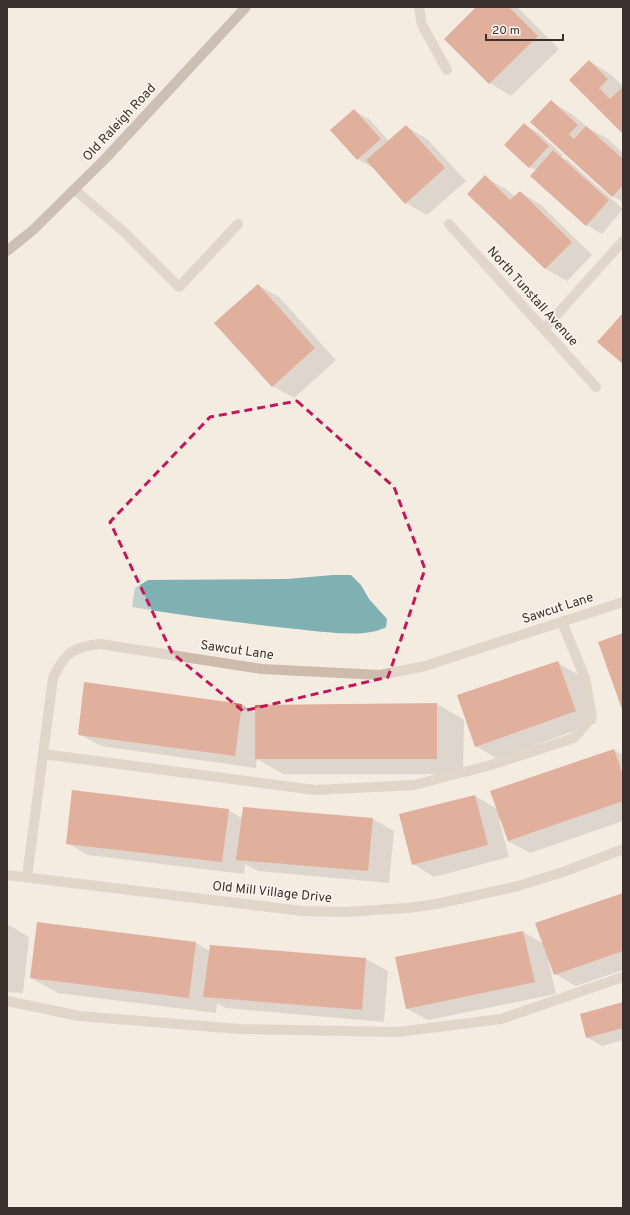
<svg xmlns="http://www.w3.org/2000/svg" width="630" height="1215" viewBox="0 0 630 1215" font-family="Overpass,sans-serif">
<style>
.water{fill:#7fb0b2}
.shadow{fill:#0003}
.building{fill:#c8694b}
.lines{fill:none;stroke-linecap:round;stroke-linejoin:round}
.lane{stroke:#cdbbac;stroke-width:10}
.street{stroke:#cdbbac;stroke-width:10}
.secondary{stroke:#a18a7d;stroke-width:10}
.marked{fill:none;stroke:#c2185b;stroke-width:3;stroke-dasharray:8 5;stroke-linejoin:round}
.labels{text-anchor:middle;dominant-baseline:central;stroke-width:3.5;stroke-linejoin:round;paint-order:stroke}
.street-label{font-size:13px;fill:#3b302b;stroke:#fbf5ee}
</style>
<rect width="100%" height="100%" fill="#f4ebe1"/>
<!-- water -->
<path class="water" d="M333,575h18l10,10 8,14 18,20 -1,8c-20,12 -68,4 -90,2 -55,-6 -110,-13 -164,-22l3,-19 13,-8 139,-1z"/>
<!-- shadow -->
<g class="shadow">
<path d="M477,7h40l42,42 -48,47 -21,-13 -45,-44z"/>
<path d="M589,61l21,13 13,12v46l-53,-52z"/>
<path d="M551,102l21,12 15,13 21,12 15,14v49l-11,-6 -81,-74z"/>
<path d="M354,111l15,8 20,22 17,-15 21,13 39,42 -39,34 -21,-12 -32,-36 -1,1 -15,-9 -26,-29z"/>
<path d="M524,125l15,8 24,22 -2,2 7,3 55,49 -21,25 -15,-9 -56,-49 5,-6 -6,-3 -25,-22z"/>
<path d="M485,177l21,12 9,8 5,-5 21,13 51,50 -25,26 -21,-12 -50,-49z"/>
<path d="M258,285l21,12 57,63 -42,38 -22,-12z"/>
<path d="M558,663l21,12 17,48 -99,36 -21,-13z"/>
<path d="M437,704l27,16 -1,54h-180l-26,-15 -1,9 -155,-22 -22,-12 163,-29 14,8z"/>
<path d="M614,750l9,5v16l-2,-5h-2l4,11v44l-93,32 -22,-12 -7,-22 -2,1 10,37 -75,20 -21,-13 62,-68 22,13z"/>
<path d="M228,810l14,8 131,1 21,12 -5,52 -131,-12 -13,-7 -1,10 -156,-19 -21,-12z"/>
<path d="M623,894v76l-47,16 -21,-12 -6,-15h-1l8,35 -128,26 -22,-12 117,-76 21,12z"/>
<path d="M7,924l22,13 -6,56 -16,-1z"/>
<path d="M38,924l158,19 14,8v-5l156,13 22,12 -4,51 -158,-14 -9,-5 -1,10 -158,-20 -27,-15z"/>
<path d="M623,1003v37l-21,6 -15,-9z"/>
</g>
<!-- building -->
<g class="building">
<path d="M476,7h33l29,29 -49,48 -45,-45z"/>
<path d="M589,60l19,19 -9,9 11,11 13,-12v47l-54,-54z"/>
<path d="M551,100l27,25 -9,9 5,5 12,-13 37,33v26l-11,12 -82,-75z"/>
<path d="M354,109l27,30 -24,21 -27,-30z"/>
<path d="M524,123l25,23 -20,22 -25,-23z"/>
<path d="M406,125l39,43 -40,36 -39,-44z"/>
<path d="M553,150l56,50 -23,26 -56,-50z"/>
<path d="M485,175l25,25 10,-9 52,51 -27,27 -78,-75z"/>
<path d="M258,284l57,64 -43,39 -58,-64z"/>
<path d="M623,313v51l-26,-22z"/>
<path d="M623,633v79l-25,-70z"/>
<path d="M558,661l18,50 -101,36 -18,-52z"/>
<path d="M84,682l158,22 -7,52 -157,-21z"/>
<path d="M437,703v56h-182v-54z"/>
<path d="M614,749l9,25v27l-115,40 -18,-50z"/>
<path d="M72,790l157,19 -7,53 -156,-18z"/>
<path d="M475,795l13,50 -76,20 -13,-51z"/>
<path d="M243,807l130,11 -5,53 -132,-11z"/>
<path d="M623,893v58l-69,24 -19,-52z"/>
<path d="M37,922l159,20 -7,56 -159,-20z"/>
<path d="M523,931l12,51 -129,27 -11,-52z"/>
<path d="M210,945l156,13 -4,52 -159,-13z"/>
<path d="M623,1002v26l-37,10 -6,-24z"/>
</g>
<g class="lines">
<!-- lane -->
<g class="lane">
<path d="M419,7l3,18 25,45"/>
<path d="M74,189l51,44 54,54 59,-63"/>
<path d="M43,754l272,36 99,-5 77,-20 83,-27 18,-21 -7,-39 -23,-56"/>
<path d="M7,1001l72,15 161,13 158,3 103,-13 122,-42"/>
</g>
<!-- street -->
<g class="street">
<path d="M449,224l147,163"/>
<path d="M544,329l79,-88"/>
<path d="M7,875l295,36 43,1 63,-4 28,-4 82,-18 48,-15 57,-22"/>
<path d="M27,877l26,-199c11,-25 20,-31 47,-34l162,25 118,6 45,-9 198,-64"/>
</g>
<!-- secondary -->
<path class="secondary" d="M7,251l26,-21 72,-71 141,-152"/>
</g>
<!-- marked area -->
<path d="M0 0H630V1215H0ZM297,401l97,86 31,82 -37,108 -145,34 -71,-58 -62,-131 100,-105z" fill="#f4ebe1" fill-opacity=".55" fill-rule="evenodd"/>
<path class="marked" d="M297,401l97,86 31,82 -37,108 -145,34 -71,-58 -62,-131 100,-105z"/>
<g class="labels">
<!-- street labels -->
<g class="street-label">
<text transform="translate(120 123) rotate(-47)">Old Raleigh Road</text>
<text transform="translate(532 297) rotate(48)">North Tunstall Avenue</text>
<text transform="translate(558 609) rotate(-18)">Sawcut Lane</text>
<text transform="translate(237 651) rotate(8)">Sawcut Lane</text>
<text transform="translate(272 893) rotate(6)">Old Mill Village Drive</text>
</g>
</g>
<!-- border -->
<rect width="630" height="1215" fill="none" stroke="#3b302b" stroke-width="16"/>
<!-- scale -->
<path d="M486 34v6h77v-6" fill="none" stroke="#3b302b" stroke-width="2"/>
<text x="492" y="34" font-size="12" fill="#3b302b" stroke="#fbf5ee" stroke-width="3" paint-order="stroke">20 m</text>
</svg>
